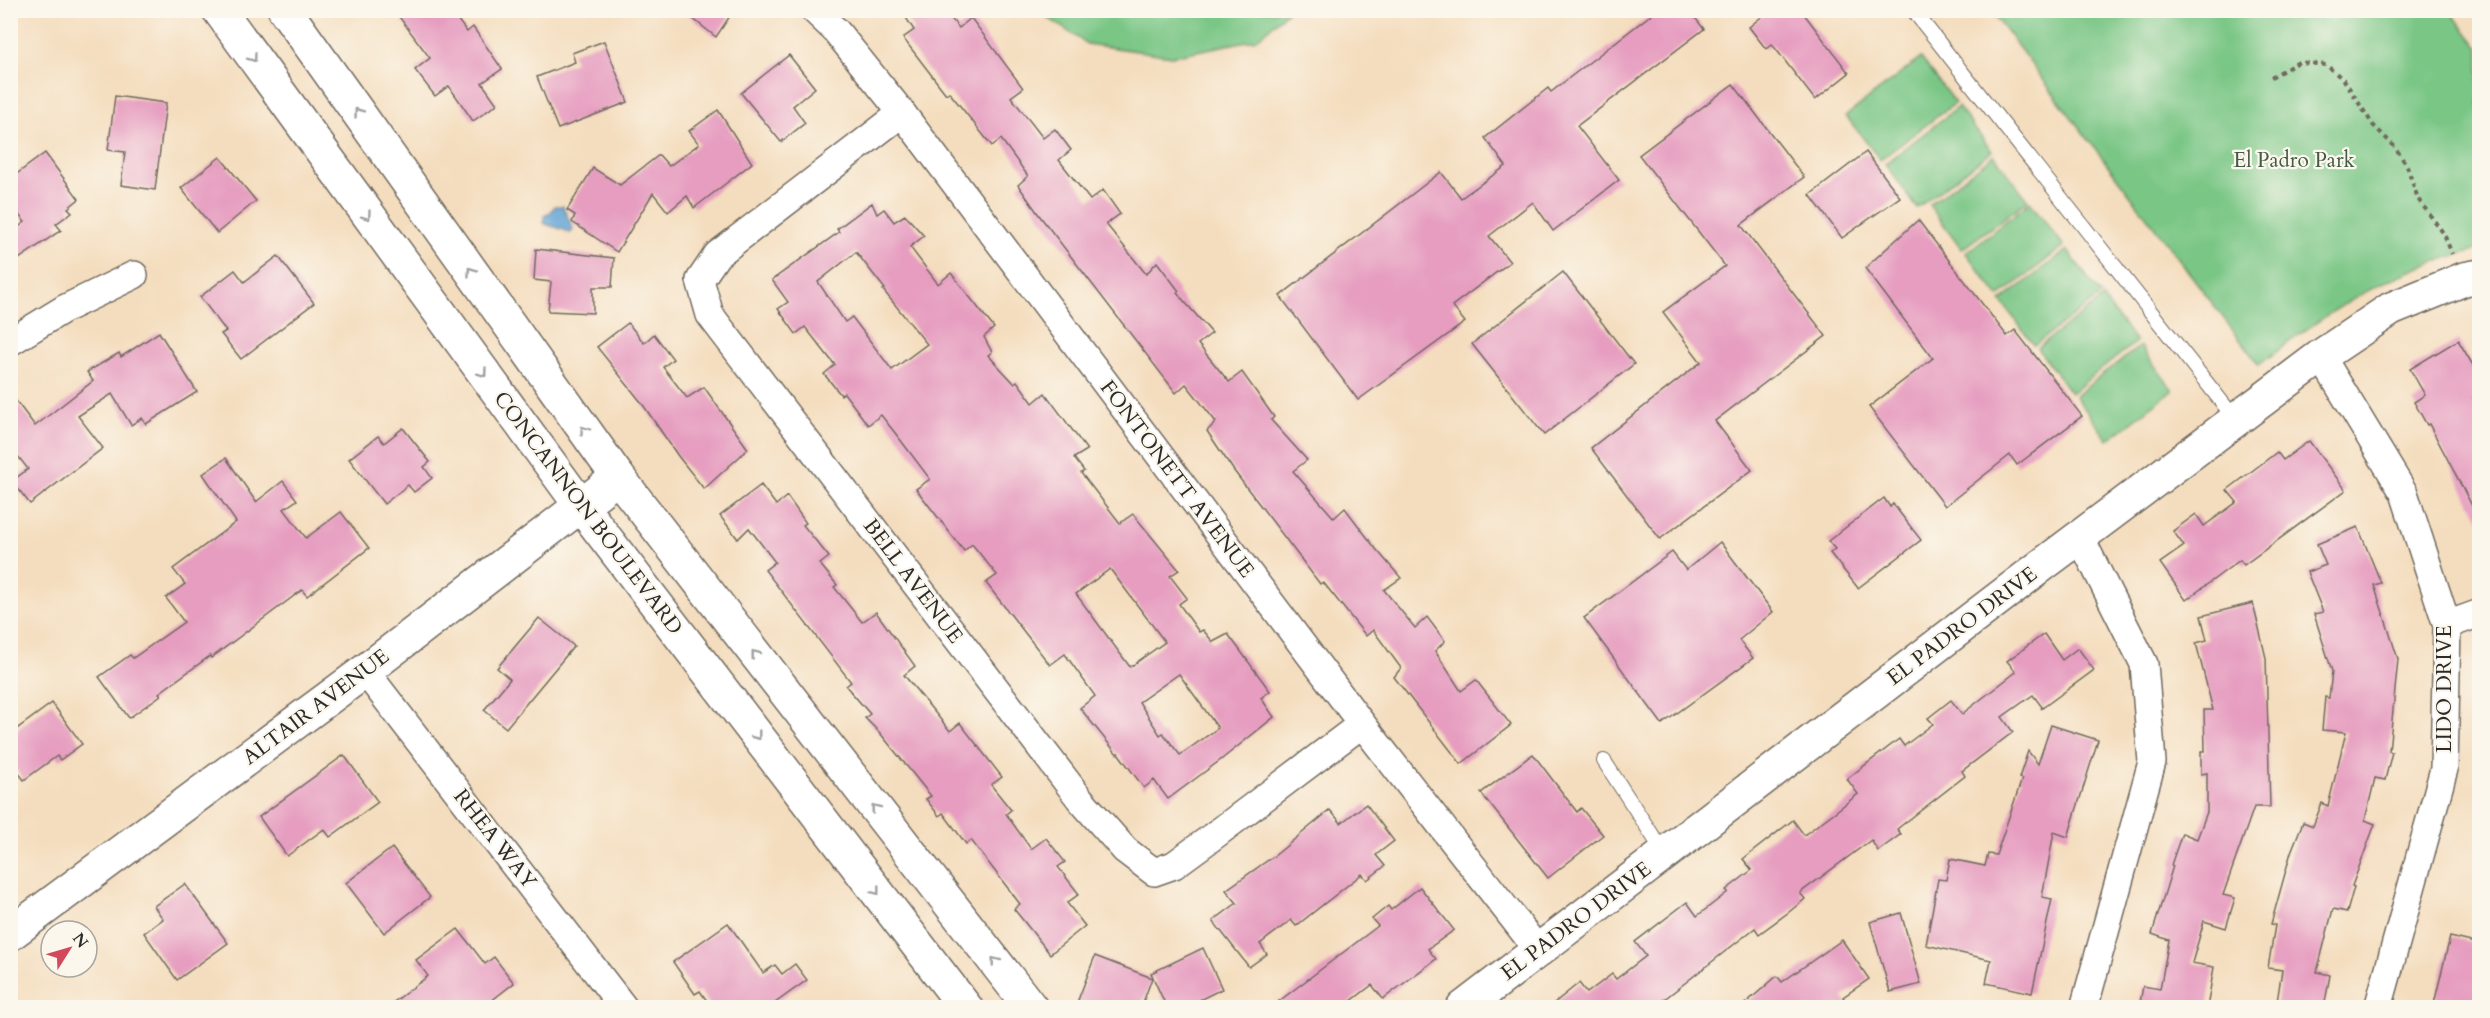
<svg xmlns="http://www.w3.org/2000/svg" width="2490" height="1018" viewBox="0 0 2490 1018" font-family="Cardo,serif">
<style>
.green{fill:#79c685;stroke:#527858;stroke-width:1.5}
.water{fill:#60a2d4;stroke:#466680;stroke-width:1.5}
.building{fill:#e69dc0;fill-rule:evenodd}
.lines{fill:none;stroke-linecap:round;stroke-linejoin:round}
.service-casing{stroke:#71695e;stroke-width:16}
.minor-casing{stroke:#71695e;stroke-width:30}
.tertiary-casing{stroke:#71695e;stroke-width:36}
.secondary-casing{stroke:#71695e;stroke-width:36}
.path{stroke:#71695e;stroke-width:4;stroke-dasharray:4.5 4.5;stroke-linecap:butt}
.service{stroke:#fff;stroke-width:14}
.minor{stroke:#fff;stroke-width:27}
.tertiary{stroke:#fff;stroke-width:33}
.secondary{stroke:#fff;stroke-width:33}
.oneway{stroke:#a0a0a0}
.labels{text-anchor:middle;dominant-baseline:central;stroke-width:4.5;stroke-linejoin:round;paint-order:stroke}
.park-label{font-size:21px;fill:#425a46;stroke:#fbf7ec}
.street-label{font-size:21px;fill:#2b2b2b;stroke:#fbf7ec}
</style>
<rect width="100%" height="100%" fill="#fbf7ec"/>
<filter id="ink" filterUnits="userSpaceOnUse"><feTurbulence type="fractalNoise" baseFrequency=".0167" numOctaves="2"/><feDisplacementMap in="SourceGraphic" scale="12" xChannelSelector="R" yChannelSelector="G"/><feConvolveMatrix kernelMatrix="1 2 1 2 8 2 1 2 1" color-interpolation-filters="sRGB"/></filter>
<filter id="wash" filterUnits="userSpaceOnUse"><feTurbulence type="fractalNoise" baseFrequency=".008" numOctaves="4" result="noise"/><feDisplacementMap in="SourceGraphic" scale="24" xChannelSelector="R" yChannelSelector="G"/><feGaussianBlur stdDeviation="1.35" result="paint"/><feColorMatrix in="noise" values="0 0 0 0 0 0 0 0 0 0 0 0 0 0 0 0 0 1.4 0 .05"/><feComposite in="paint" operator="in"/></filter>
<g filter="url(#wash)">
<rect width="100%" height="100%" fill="#f4ddbe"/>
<!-- green -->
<g class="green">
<path d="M1038,11h250l-31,28 -85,17 -85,-12z"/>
<path d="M1991,11h459l29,37v201c-92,23 -146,58 -220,116z"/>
<path d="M1921,58l34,45 -75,57 -34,-44z"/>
<path d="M1958,107l34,44 -75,57 -32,-44z"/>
<path d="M1994,155l34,45 -66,49 -33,-44z"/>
<path d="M2030,202l34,44 -65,51 -33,-44z"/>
<path d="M2067,250l34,45 -67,50 -33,-44z"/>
<path d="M2103,298l33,44 -65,51 -34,-45z"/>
<path d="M2140,346l33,44 -65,50 -33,-44z"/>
</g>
<!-- water -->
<path class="water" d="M555,206h8l10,23 -3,4c-9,-6 -17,-5 -26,-10v-7l6,-3z"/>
<g id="blocks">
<!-- building -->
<g class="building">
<path d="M394,10h56l17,22 6,-5 29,42 -20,14 15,21 -24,17 -24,-35 -14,10 -20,-26 15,-12z"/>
<path d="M682,10h52l-18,27z"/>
<path d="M901,10h43l15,18 12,-10 52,70 -12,9 32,41 12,-9 16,21 -12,10 31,40 13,-10 17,24 -14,10 40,50 11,-12 22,29 -2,2 35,40 -14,11 31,38 13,-10 32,45 -3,3 36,40 -14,11 41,47 11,-10 31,41 25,29 -17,12 31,38 12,-11 18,24 -10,10 26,40 15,-11 35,45 -50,39 -67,-87 7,-9 -28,-38 -7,6 -43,-54 -3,2 -86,-113 -27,-40 9,-9 -30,-38 -10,9 -137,-178 -21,-30 10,-9 -27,-37 -9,7 -43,-54 -3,2 -43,-56 11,-8z"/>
<path d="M1657,10h32l15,19 -127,97 42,54 -66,51 -20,-29 -44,34 21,26 -58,44 13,16 -107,78 -78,-104 161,-124 20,26 45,-32 -21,-28 63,-50 3,4z"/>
<path d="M1770,10h31l48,63 -34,27 -43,-56 -6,5 -17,-22z"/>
<path d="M604,41l24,61 -70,27 -21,-52 38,-15 -3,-9z"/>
<path d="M789,55l26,33 -22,18 12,17 -24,19 -40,-49z"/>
<path d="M1733,84l71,93 -63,48 85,111 -111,85 37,49 -92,69 -69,-91 110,-86 -38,-50 62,-46 -86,-111z"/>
<path d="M115,96l51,7 -11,87 -34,-5 4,-33 -17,-2z"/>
<path d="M718,110l34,53 -23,18 -35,27 -7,-12 -19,16 -15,-19 -36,59 -45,-30 3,-7 -8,-5 26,-42 27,17 39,-30 10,11 30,-22 -10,-13z"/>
<path d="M1866,152l34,45 -58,41 -32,-43z"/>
<path d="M45,153l34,46 -11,9 4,4 -16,12 5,6 -51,35v-32l15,-11 -15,-18v-25z"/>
<path d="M220,157l36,44 -39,32 -36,-45z"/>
<path d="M872,203l5,11 7,-5 10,13 11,-7 19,21 -14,11 28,37 13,-11 43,55 -10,9 8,15 -4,3 26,28 3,-2 16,22 12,-10 42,57 -13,8 10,13 -3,2 39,50 13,-9 46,56 -9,6 17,22 -8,6 20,28 4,-2 10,12 15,-8 42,57 -9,7 13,19 -52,42 -54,40 -14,-19 -10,8 -26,-35 -1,1 -37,-46 15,-12 -30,-42 -15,11 -64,-82 11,-8 -25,-31 -8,7 -48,-62 14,-10 -31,-41 -18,-23 -13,10 -24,-32 -3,2 -17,-21 11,-9 -30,-38 -9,7 -18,-25 10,-7 -16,-22 67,-48 -2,-3zM856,252l29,37 -2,1 44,54 -35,26 -40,-53 -7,5 -27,-40zM1110,569l55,73 -35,25 -54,-73zM1179,674l39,54 -38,27 -17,-22 -3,2 -21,-33z"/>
<path d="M1918,220l89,116 8,-6 67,86 -65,49 -7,-10 -65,51 -76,-99 64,-49 -68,-90z"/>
<path d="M536,249l78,9 -2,29h-19v26l-45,-2 3,-29 -17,-2z"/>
<path d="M278,256l36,47 -73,56 -20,-25 5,-3 -26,-34 35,-27 9,12z"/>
<path d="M1563,272l71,92 -90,71 -72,-91z"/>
<path d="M628,323l16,20 10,-9 19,25 -10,8 24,31 17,-11 44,62 -44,40 -26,-33 -37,-54 -44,-55z"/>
<path d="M159,332l38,60 -51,32 -4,-6 -11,7 -19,-31 -34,22 25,32 -73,56 -18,-23 16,-12 -18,-23v-53l25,33 58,-45 -6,-9 32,-19 2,4z"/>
<path d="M2458,340l22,37v17l-7,3 7,12v112l-51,-97 -2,1 -13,-23 11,-7 -15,-26z"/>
<path d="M403,428l27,34 -6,5 8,11 -18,14 -6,-7 -24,19 -35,-45 29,-23 6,7z"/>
<path d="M2309,441l37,49 -102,75 -4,-5 -54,40 -26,-37 24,-17 -11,-15 23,-17 8,12 33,-24 -10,-12 50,-38 6,8z"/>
<path d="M226,458l30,44 27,-21 14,19 -13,9 22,29 35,-26 28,36 -62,48 -5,-6 -91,68 -1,-2 -51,37 2,2 -32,23 -30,-41 31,-22 3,3 51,-36 -18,-24 19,-14 -12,-15 63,-47 -33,-48z"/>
<path d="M761,485l15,20 11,-9 19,27 -3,2 26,32 -9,7 17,21 -3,2 28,35 14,-10 39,54 -11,9 46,56 10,-8 42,54 -11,8 20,25 -5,4 25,35 15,-11 19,24 -7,5 21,27 -12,9 18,23 -35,28 -36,-45 6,-5 -49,-64 -5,4 -23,-31 -4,3 -13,-17 5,-3 -51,-63 -15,-15 5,-4 -24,-28 5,-4 -86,-112 10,-8 -26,-34 -11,11 -18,-23z"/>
<path d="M1884,498l6,9 3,-3 28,36 -63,48 -28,-35 5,-4 -7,-8z"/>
<path d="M2358,527l23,56 -7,2 24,74 -9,92 3,1 -7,28 -10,-2 -10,42 10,4 -23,62 2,1 -7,25 -14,-3 -16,63 13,3 -6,33h-48l6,-38 -14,-2 7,-43 -4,-1 20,-72 12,-30 10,4 9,-23 6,3 18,-74 -24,-2 3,-33 4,1 3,-27 -18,-57 9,-2 -16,-40 19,-7 -9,-21z"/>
<path d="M1720,542l53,70 -34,28 14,18 -91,66 -78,-106 88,-66 14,18z"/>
<path d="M2253,603l13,55 4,149h-16l-31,88 12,3 -9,30 -22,-7 -12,42 22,4 -7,41h-68l4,-22 17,3 9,-49 -17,-6 21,-68 -2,-1 11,-32 15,6 10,-27v-39l-6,1v-23h4l-1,-41h9l-17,-67 11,-3 -6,-24z"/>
<path d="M539,618l35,28 -68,82 -22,-18 26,-31 -13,-11z"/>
<path d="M2044,634l18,26 16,-12 16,22 -53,39 1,-2 -9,-12 -31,22 11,15 -51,39 3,5 -68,53 4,5 -23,17 -7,-11 -71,53 5,6 -16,13 -30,22 -4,-6 -102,80h-105l31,-25 8,10 25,-19 4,5 30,-23 -11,-14 52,-40 10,14 31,-24 -2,-2 26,-20 -9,-11 50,-39 11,15 31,-23 23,-18 -11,-15 52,-40 5,7 29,-22 -5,-6 23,-18 11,14 54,-42 -9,-11z"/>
<path d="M52,703l30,41 -22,16 -3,-4 -33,24 -14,-18v-28z"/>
<path d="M2051,725l47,15 -30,97 -14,-5 -12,65 10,2 -20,94 -46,-10 5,-23 -65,-15 12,-66 8,1 4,-21 35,7 3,-12 8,1 26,-76 -3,-1 9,-27 10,13z"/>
<path d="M1533,754l44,58 4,-4 22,27 -55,43 -67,-85z"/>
<path d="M344,755l34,47 -48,35 -6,-8 -37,27 -28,-39z"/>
<path d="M1366,804l28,37 -18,14 9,11 -18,14 -5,-6 -66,52 -5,-6 -31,24 7,10 -18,13 -36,-46 24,-18 -11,-13 52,-37 52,-43 11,13z"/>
<path d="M392,848l38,49 -46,36 -38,-50z"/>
<path d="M185,884l43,59 -51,37 -33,-47 19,-14 -9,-13z"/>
<path d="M1420,887l34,43 -26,19 8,10 -53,40 -11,-14 -30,23h-72l108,-82 -6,-7 16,-13 3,4z"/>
<path d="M1901,913l20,71 -31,8 -20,-70z"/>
<path d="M728,923l35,50 12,-8 7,9 13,-10 12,16 -39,28h-56l-12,-17 -5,3 -22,-32z"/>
<path d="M458,929l27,35 9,-7 20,26 -32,25h-96l42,-32 -12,-16z"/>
<path d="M2450,937l30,7v64h-47z"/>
<path d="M1842,940l27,39 -26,18 7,11h-110l37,-32 5,6z"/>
<path d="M1203,948l19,41 -39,19h-16l-16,-35z"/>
<path d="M1095,956l57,22 -11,30h-66z"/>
</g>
</g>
</g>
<g filter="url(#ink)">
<use href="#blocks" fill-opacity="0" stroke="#71695e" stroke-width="1.5"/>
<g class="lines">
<defs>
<g id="service">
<path d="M1913,10l323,410"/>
<path d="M1604,761l60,92"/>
</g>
<g id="minor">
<path d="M814,10l22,21 66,82 460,611 176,226"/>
<path d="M902,113l-185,142 -17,25 10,35 370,484 45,51 29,22 20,-7 41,-30 147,-111"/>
<path d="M10,342l54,-33 70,-34"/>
<path d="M2321,356l83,137 43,132 -3,144 -66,239"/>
<path d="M2080,537l64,127 8,98 -68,246"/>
<path d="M2447,625l33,-12"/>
<path d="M365,671l259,337"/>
</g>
<g id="tertiary">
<path d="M10,934l355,-263 253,-194"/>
<path d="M1463,1008l578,-442 280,-210 70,-47 73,-30 16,-3"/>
</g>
<g id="secondary">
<path d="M219,10l362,496 385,502"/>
<path d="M285,10l333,467 413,531"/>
</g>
</defs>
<!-- service casing -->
<use href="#service" class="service-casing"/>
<!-- minor casing -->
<use href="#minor" class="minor-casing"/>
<!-- tertiary casing -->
<use href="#tertiary" class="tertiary-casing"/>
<!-- secondary casing -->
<use href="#secondary" class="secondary-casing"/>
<!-- path -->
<path class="path" d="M2271,77l28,-15 27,3 18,15 29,45 22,22 12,19 11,33 26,35 8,20"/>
<!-- service -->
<use href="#service" class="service"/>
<!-- minor -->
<use href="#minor" class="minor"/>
<!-- tertiary -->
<use href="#tertiary" class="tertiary"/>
<!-- secondary -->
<use href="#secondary" class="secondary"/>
</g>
<!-- one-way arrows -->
<defs><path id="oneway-chevron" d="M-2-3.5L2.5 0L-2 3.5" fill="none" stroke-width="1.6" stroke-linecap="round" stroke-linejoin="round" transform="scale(1.5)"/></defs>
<g class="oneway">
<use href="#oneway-chevron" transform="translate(253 58) rotate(54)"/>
<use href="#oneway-chevron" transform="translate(358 112) rotate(-126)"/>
<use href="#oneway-chevron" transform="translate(367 216) rotate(54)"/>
<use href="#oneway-chevron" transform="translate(471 271) rotate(-125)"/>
<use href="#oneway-chevron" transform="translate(483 373) rotate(54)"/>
<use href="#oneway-chevron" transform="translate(584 430) rotate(-125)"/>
<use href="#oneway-chevron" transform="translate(755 654) rotate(-128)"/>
<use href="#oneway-chevron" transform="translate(757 736) rotate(52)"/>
<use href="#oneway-chevron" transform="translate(875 808) rotate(-128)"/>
<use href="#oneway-chevron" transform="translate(876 891) rotate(52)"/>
<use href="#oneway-chevron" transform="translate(995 961) rotate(-128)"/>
</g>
</g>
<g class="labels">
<!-- park labels -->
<g class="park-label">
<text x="2294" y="160">El Padro Park</text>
</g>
<!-- street labels -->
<g class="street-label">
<text transform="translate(1177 479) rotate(53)">FONTONETT AVENUE</text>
<text transform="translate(588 513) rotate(53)">CONCANNON BOULEVARD</text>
<text transform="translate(913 581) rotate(53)">BELL AVENUE</text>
<text transform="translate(1962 626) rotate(-37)">EL PADRO DRIVE</text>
<text transform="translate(2444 689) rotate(-90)">LIDO DRIVE</text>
<text transform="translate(316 707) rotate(-37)">ALTAIR AVENUE</text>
<text transform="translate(495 839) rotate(52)">RHEA WAY</text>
<text transform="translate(1576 921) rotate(-37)">EL PADRO DRIVE</text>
</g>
</g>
<!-- margin -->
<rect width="2490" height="1018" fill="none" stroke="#fbf7ec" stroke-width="36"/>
<!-- north arrow -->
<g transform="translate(69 949) rotate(53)"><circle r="28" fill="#fbf7ec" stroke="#a8a59f" stroke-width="1.5"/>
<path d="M0-4.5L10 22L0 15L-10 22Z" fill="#d1495b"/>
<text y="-9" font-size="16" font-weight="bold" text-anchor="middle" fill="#2b2b2b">N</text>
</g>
</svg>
